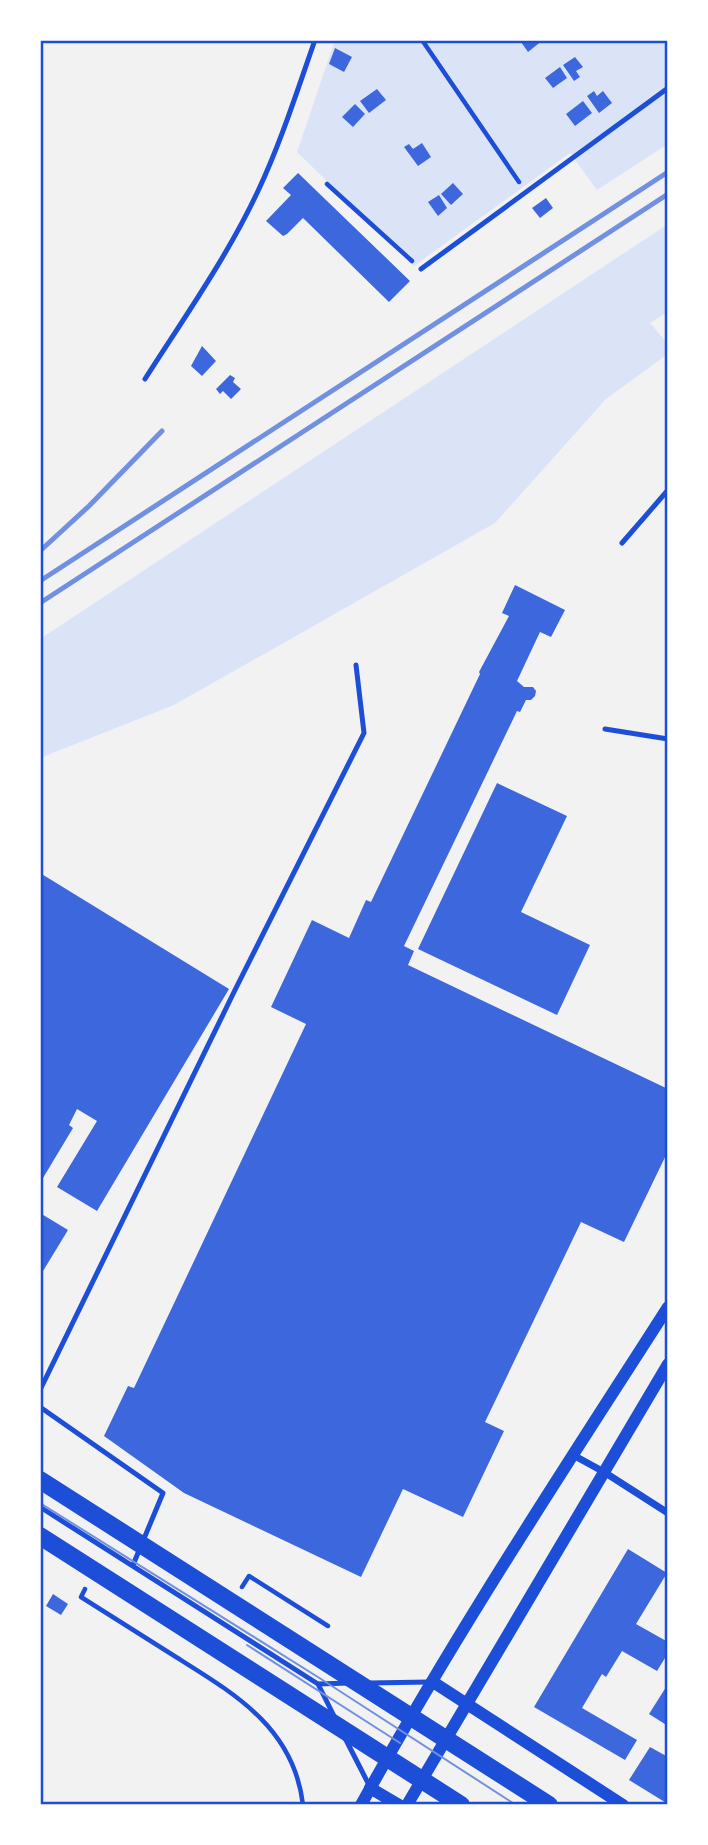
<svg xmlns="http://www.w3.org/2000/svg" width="708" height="1845" viewBox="0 0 708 1845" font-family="'Public Sans',sans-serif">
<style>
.green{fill:#dbe4f7}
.building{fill:#3d67dc}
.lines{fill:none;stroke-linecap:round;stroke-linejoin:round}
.path{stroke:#1d4ed8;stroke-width:4.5}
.service{stroke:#1d4ed8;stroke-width:5}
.minor{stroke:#1d4ed8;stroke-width:7}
.tertiary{stroke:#1d4ed8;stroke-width:12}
.primary{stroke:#1d4ed8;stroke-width:18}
.tram{stroke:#7290e2;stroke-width:2}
.rail{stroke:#7290e2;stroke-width:5}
.neatline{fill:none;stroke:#1d4ed8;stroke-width:2.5}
</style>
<rect width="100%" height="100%" fill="#f2f2f2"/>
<!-- green -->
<g class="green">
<path d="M335,40h333v104l-71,46 -27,-37 -156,113 -117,-114z"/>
<path d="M668,224v88l-18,11 18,21v10l-62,45 -111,124 -321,182 -134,53v-119z"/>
</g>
<!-- building -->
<g class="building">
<path d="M524,40h19l-15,12 -7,-10z"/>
<path d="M335,48l17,9 -8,15 -15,-8z"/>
<path d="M575,57l8,10 -7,4 4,6 -6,4 -11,-16z"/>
<path d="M560,67l7,11 -14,10 -8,-10z"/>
<path d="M377,89l9,11 -17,13 -9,-12z"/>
<path d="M594,91l3,5 6,-5 9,12 -13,10 -12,-17z"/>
<path d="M583,101l9,12 -17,13 -9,-12z"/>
<path d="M355,104l10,10 -12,13 -11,-10z"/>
<path d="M422,143l9,14 -13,9 -14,-19 5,-3 4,5z"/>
<path d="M298,173l112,108 -21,21 -86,-84 -16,16 -4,2 -17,-15 25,-26 -8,-7z"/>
<path d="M453,183l10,11 -12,11 -10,-11z"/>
<path d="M439,195l8,13 -9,8 -10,-14z"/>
<path d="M546,198l7,10 -13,10 -8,-10z"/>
<path d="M202,346l14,15 -14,15 -11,-10z"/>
<path d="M230,375l5,3 -2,4 8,7 -10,10 -8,-8 -3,3 -4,-5z"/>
<path d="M515,585l50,25 -14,27 -11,-5 -23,49 7,6h9l3,4 -1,5 -4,4h-5l-6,12 -3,-1 -113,235 10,5 -6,14 260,124v62l-44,91 -43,-20 -96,200 19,9 -41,86 -60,-28 -42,88 -177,-84 -80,-57 24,-50 6,2 172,-364 -35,-17 41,-87 37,18 17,-38 5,2 109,-228 -1,-2 30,-56 -7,-3z"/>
<path d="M497,783l70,33 -46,96 69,33 -33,70 -139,-66z"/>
<path d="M40,873l189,116 -132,222 -40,-24 40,-66 -20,-12 -8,16 4,3 -33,55z"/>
<path d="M40,1213l28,17 -28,46z"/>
<path d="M628,1549l39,24 -31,51 32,18v11l-11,18 -35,-20 -16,26 -4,-3 -20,34 55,32 -12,20 -91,-53z"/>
<path d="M53,1594l15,10 -7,11 -15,-9z"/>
<path d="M668,1684v42l-19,-12z"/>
<path d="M650,1747l18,10v47l-39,-24z"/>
</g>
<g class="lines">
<!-- path -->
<g class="path">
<path d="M422,40l97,142"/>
<path d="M327,184l85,77"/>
<path d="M242,1587l7,-11 79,50"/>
<path d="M85,1589l-4,8c32,20 63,40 95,60 59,37 118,71 127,148"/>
</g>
<!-- service -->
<g class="service">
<path d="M421,269l247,-181"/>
<path d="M145,379c39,-61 82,-122 113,-188 23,-49 39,-100 57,-151"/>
<path d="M622,543l46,-53"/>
<path d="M605,729l63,10"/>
<path d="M40,1390l195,-400 129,-257 -8,-68"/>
<path d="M40,1407l123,86 -30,72"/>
<path d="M40,1507l278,177 16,32"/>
<path d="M369,1683l60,-1"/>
<path d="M318,1684l31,-1"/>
<path d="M345,1738l24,47"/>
</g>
<!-- minor -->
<path class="minor" d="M573,1455l31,17 64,41"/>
<!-- tertiary -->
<g class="tertiary">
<path d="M433,1682l190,123"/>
<path d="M370,1788l29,17"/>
<path d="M361,1805c94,-171 202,-334 307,-498"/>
<path d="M407,1805l261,-441"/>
</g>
<!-- primary -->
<g class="primary">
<path d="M40,1480l509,325"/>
<path d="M40,1536l421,269"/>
</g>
<!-- tram -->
<g class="tram">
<path d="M40,1503l281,176 195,126"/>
<path d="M247,1645l153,98"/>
</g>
<!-- rail -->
<g class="rail">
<path d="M40,551l49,-45 73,-75"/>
<path d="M40,581l628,-409"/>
<path d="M40,603l628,-409"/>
</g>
</g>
<!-- border -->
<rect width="708" height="1845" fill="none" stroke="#ffffff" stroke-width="84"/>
<rect x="42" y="42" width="624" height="1761" class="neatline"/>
</svg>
